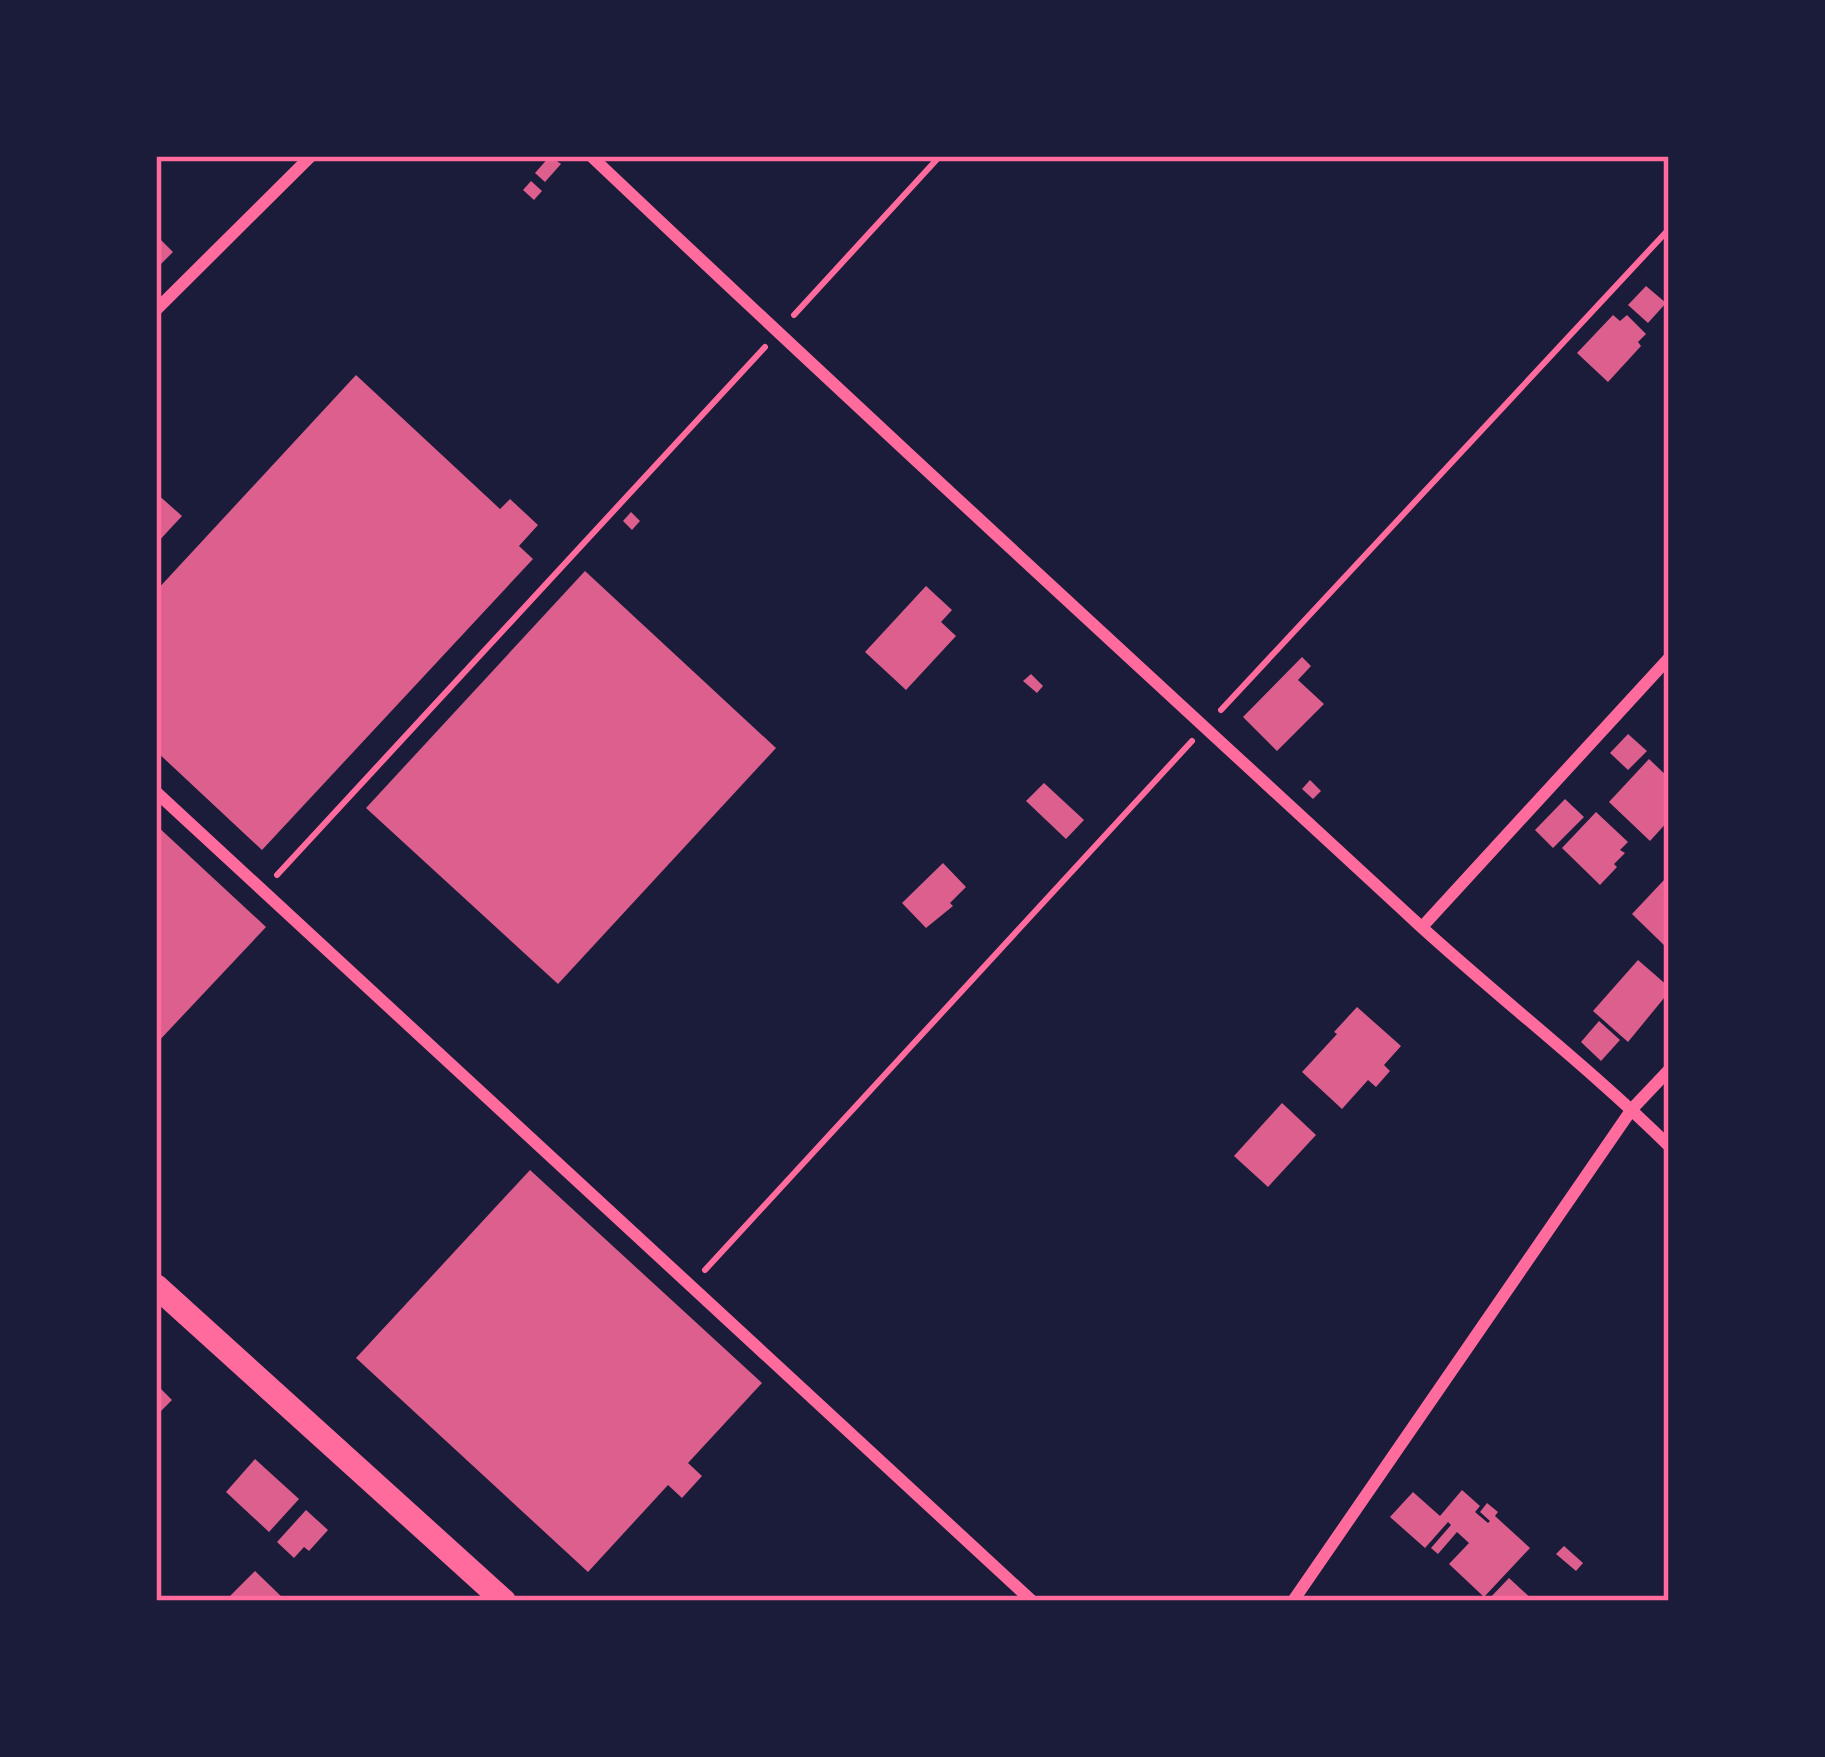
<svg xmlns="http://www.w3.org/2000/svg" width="1825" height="1757" viewBox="0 0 1825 1757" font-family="'Source Serif 4',serif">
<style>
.building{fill:#dd5f8e}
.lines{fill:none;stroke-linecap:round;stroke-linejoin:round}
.path{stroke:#ff6b9d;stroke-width:6}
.minor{stroke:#ff6b9d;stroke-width:12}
.primary{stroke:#ff6b9d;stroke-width:24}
.neatline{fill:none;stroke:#ff6b9d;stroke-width:4.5}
</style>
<rect width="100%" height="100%" fill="#1b1b3a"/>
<!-- building -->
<g class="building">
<path d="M550,156l11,8 -16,18 -10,-9z"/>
<path d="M531,181l11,10 -8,9 -11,-10z"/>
<path d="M156,235l17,17 -17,17z"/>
<path d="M1646,286l20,17 -18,20 -20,-18z"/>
<path d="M1613,315l7,6 7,-6 19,19 -8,8 3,4 -33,36 -31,-29z"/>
<path d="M356,375l144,134 10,-10 28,26 -19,21 14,13 -271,291 -106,-99v-160z"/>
<path d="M156,493l26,23 -26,28z"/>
<path d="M631,512l9,9 -8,9 -9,-9z"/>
<path d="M585,571l191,177 -218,236 -192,-176z"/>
<path d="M926,586l26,24 -11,12 15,14 -50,54 -41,-38z"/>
<path d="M1302,657l9,9 -13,14 26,24 -47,47 -34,-34z"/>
<path d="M1031,674l12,12 -6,7 -14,-12z"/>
<path d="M1628,734l19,17 -19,19 -18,-17z"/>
<path d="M1649,759l20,19v42l-19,21 -41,-39z"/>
<path d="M1310,780l11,11 -8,8 -11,-10z"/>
<path d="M1044,783l40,37 -18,19 -40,-38z"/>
<path d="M1565,799l19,18 -31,31 -18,-18z"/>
<path d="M1596,812l32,30 -8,8 5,3 -11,11 3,3 -17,18 -38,-37z"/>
<path d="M156,825l110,102 -110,117z"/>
<path d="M943,863l23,24 -16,16 3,3 -27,22 -24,-25z"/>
<path d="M1664,880l5,5v65l-37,-36z"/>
<path d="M1638,960l31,27v5l-41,50 -35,-31z"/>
<path d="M1357,1007l44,39 -17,19 6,6 -14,16 -8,-7 -26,29 -40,-37 35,-38 -3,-2z"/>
<path d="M1599,1021l21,19 -19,21 -20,-19z"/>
<path d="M1282,1103l34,32 -48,52 -34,-31z"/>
<path d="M530,1170l232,213 -74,80 14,13 -20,22 -14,-13 -80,87 -232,-214z"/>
<path d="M156,1384l16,16 -16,16z"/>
<path d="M255,1459l44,40 -30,33 -43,-40z"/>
<path d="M1462,1490l18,16 -5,6 13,11 2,-2 -10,-9 7,-9 11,9 -3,4 35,32 -46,49 -35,-33 20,-21 -12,-11 -19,22 -7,-6 20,-23 -3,-3 -23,26 -35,-31 23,-25 27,24z"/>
<path d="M306,1510l22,20 -19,21 -5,-4 -10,11 -17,-16z"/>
<path d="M1564,1546l19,17 -7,8 -20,-17z"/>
<path d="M255,1571l31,30h-61z"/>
<path d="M1509,1578l25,23h-47z"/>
</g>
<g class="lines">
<!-- path -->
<g class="path">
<path d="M794,315l146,-159"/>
<path d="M1221,710l448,-481"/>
<path d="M277,875l488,-528"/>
<path d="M705,1270l487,-529"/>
</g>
<!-- minor -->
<g class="minor">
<path d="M591,156c272,258 550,512 826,767 83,76 172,144 252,223"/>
<path d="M156,310l155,-154"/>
<path d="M156,792l876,809"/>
<path d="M1422,927l247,-269"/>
<path d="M1293,1601l339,-492 37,-39"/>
</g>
<!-- primary -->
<path class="primary" d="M156,1286l348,315"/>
</g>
<!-- border -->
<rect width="1825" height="1757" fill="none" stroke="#1b1b3a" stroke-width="318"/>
<rect x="159" y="159" width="1507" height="1439" class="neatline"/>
</svg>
